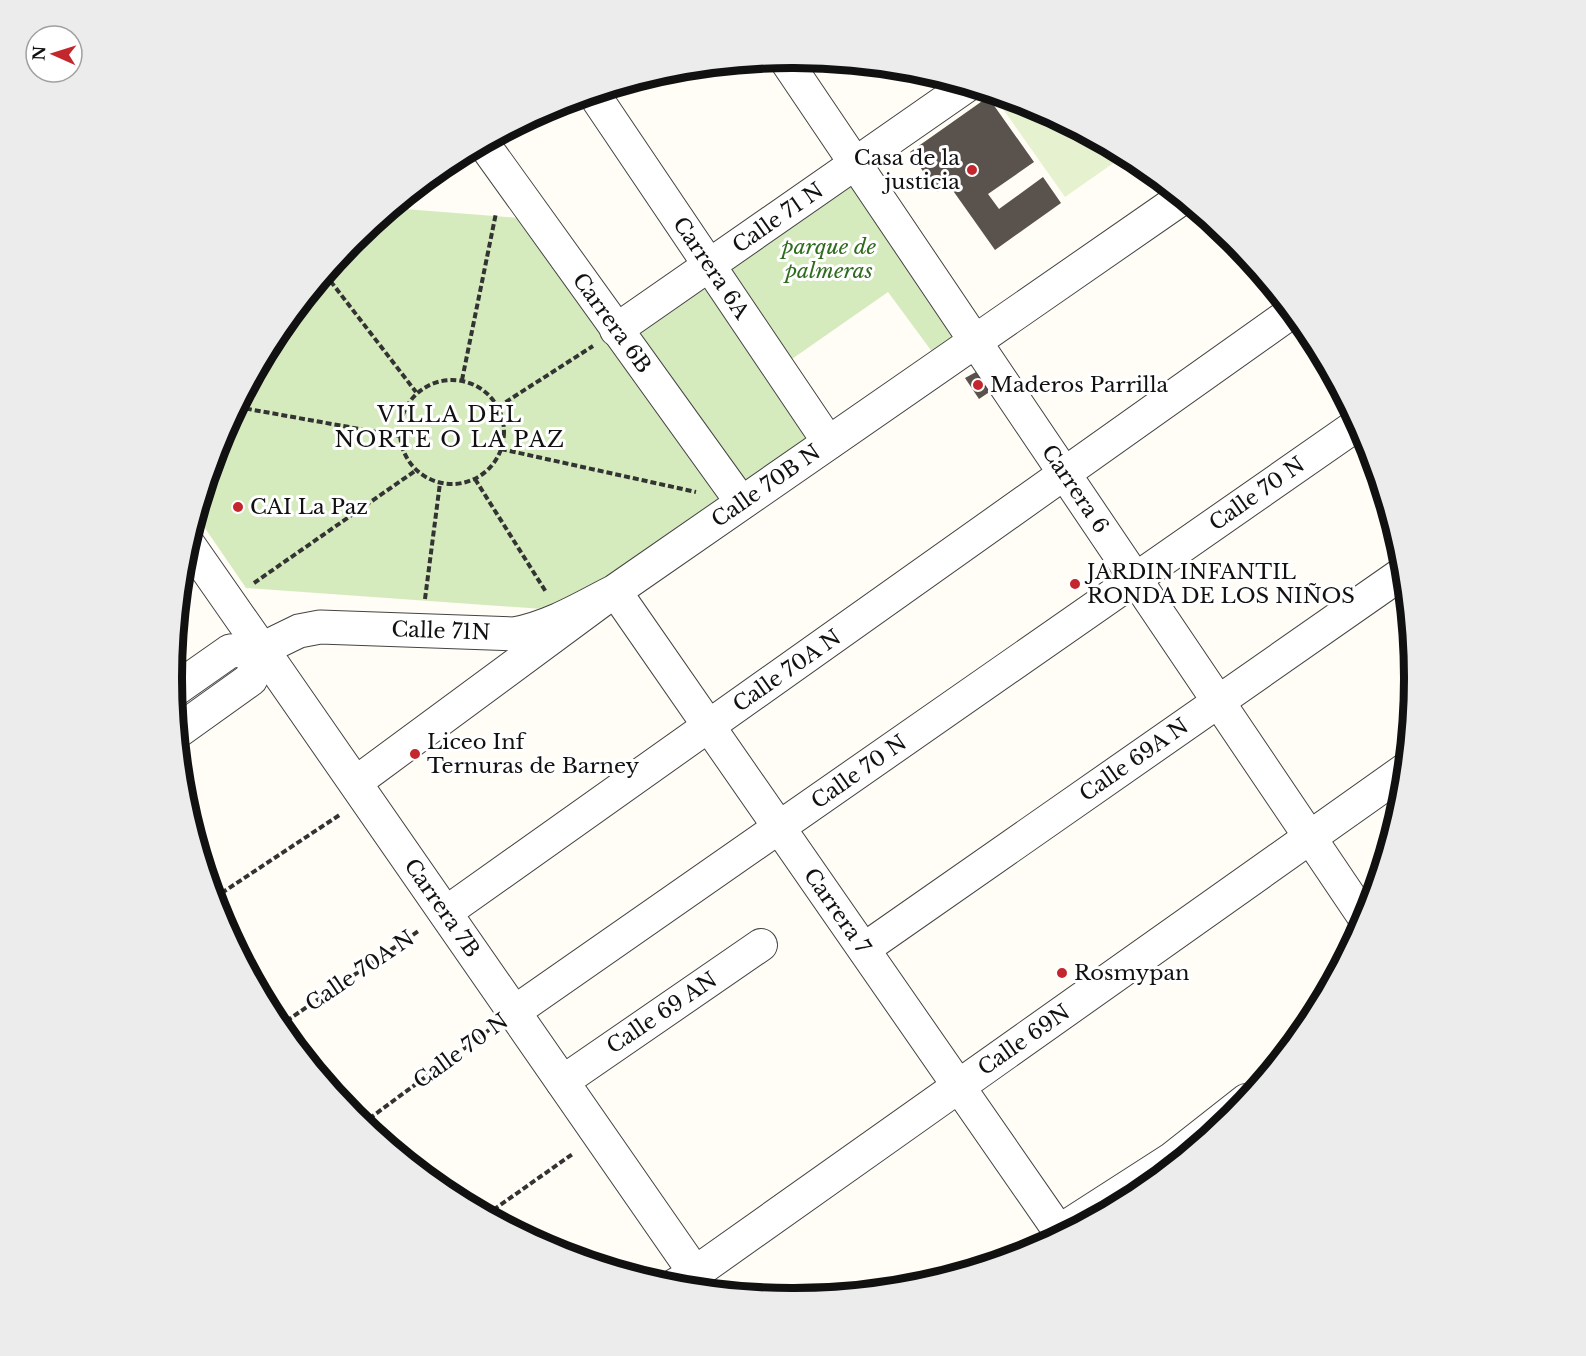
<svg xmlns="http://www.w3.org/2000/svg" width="1586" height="1356" viewBox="0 0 1586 1356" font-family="'Libre Baskerville',serif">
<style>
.green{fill:#d5ebbd}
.pitch{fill:#e6f2cf}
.building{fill:#5a524d}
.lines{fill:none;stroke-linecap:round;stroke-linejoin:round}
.minor-casing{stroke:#444;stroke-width:34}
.tertiary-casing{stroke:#444;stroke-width:35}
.path{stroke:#333;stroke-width:4;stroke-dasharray:6 3;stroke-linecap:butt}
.minor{stroke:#fff;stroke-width:32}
.tertiary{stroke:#fff;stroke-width:33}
.poi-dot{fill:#c4262e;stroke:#fff;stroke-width:2}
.labels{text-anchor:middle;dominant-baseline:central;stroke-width:6;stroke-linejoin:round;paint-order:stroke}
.poi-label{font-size:21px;fill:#111;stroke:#fff;text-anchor:start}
.street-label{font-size:21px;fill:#111;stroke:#fff}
.park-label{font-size:21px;font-style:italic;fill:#2f6b1f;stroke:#fff}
.neighbourhood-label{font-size:22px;letter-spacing:1.5px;fill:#111;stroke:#fff}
.rim{fill:none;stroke:#111;stroke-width:8}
</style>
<rect width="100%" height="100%" fill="#fffdf5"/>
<!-- green -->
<g class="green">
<path d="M848,169l117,160 -32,24 -45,-61 -109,76 50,75 -87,60 -112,-171z"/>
<path d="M392,208l128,10 209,282 -172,110 -311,-22 -50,-73 23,-75 58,-107 77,-94z"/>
</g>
<!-- pitch -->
<path class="pitch" d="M991,92l40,12 94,51 -60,42z"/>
<!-- building -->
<g class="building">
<path d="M988,97l46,65 -46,32 11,15 44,-32 18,26 -66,47 -46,-65 -12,7 -27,-40z"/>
<path d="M976,372l15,19 -12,8 -14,-21z"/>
</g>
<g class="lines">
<defs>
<g id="minor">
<path d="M784,58l581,861"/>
<path d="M593,93l236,350"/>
<path d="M483,143l259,360"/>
<path d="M616,330l352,-245"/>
<path d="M188,543l74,106"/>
<path d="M355,783l260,-192 444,640 112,-72 75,-59"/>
<path d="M445,913l847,-601"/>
<path d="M864,949l540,-377"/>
<path d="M514,1012l844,-588"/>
<path d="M562,1082l199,-137"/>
<path d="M671,1287l24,-14"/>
</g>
<g id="tertiary">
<path d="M262,649l433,624 710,-503"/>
<path d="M173,691l57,-40 32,-2 37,-18 21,-4 194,7c37,-7 68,-26 101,-43l567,-393"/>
<path d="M177,732l74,-53 11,-30"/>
</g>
</defs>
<!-- minor casing -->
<use href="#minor" class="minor-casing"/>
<!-- tertiary casing -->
<use href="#tertiary" class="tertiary-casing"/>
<!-- path -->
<g class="path">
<path d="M325,274l91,118"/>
<path d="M462,380l34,-167"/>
<circle cx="452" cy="432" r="52"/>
<path d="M237,407l162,29"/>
<path d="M498,407l95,-61"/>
<path d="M501,449l195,43"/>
<path d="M475,479l71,113"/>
<path d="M254,583l161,-112"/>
<path d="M425,599l15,-116"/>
<path d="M214,898l127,-84"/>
<path d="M279,1026l141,-96"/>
<path d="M362,1124l127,-94"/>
<path d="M486,1215l88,-62"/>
</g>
<!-- minor -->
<use href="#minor" class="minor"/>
<!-- tertiary -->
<use href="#tertiary" class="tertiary"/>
</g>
<!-- markers -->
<g class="poi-dot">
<circle cx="972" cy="170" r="6"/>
<circle cx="978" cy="385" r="6"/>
<circle cx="238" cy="507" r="6"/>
<circle cx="1075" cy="584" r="6"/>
<circle cx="415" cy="754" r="6"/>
<circle cx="1062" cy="973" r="6"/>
</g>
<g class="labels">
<!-- poi labels -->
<g class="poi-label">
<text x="960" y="158" text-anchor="end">Casa de la<tspan x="960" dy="24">justicia</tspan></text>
<text x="990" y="385">Maderos Parrilla</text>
<text x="250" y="507">CAI La Paz</text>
<text x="1087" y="572">JARDIN INFANTIL<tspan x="1087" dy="24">RONDA DE LOS NIÑOS</tspan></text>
<text x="427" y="742">Liceo Inf<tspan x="427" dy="24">Ternuras de Barney</tspan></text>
<text x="1074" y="973">Rosmypan</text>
</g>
<!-- street labels -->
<g class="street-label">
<text transform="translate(778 218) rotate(-35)">Calle 71 N</text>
<text transform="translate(711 268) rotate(56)">Carrera 6A</text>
<text transform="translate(612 323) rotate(54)">Carrera 6B</text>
<text transform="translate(766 486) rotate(-35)">Calle 70B N</text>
<text transform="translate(1075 489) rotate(56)">Carrera 6</text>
<text transform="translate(1257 494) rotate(-35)">Calle 70 N</text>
<text transform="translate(441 631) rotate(2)">Calle 71N</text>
<text transform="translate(787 671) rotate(-35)">Calle 70A N</text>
<text transform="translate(1134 760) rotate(-35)">Calle 69A N</text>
<text transform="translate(859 772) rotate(-35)">Calle 70 N</text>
<text transform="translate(442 908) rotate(55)">Carrera 7B</text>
<text transform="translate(837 911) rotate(55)">Carrera 7</text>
<text transform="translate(360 971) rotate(-34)">Calle 70A N</text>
<text transform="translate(662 1013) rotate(-34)">Calle 69 AN</text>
<text transform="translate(1024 1040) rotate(-35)">Calle 69N</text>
<text transform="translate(461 1051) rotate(-36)">Calle 70 N</text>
</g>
<!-- park labels -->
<g class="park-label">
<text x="829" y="247">parque de<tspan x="829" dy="24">palmeras</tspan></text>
</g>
<!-- neighbourhood labels -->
<g class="neighbourhood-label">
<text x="450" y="414">VILLA DEL<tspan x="450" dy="25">NORTE O LA PAZ</tspan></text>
</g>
</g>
<!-- crop -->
<path d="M0 0H1586V1356H0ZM792 68H794A610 610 0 0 1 1404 678V678A610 610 0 0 1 794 1288H792A610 610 0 0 1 182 678V678A610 610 0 0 1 792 68Z" fill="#ececec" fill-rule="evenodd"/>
<path class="rim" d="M792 68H794A610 610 0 0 1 1404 678V678A610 610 0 0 1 794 1288H792A610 610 0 0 1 182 678V678A610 610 0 0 1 792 68Z"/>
<!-- north arrow -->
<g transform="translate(54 54) rotate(273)"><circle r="28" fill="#ffffff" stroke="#a0a0a0" stroke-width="1.5"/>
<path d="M0-4.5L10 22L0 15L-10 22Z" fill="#c4262e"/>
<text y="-9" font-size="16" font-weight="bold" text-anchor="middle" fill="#111111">N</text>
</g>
</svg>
